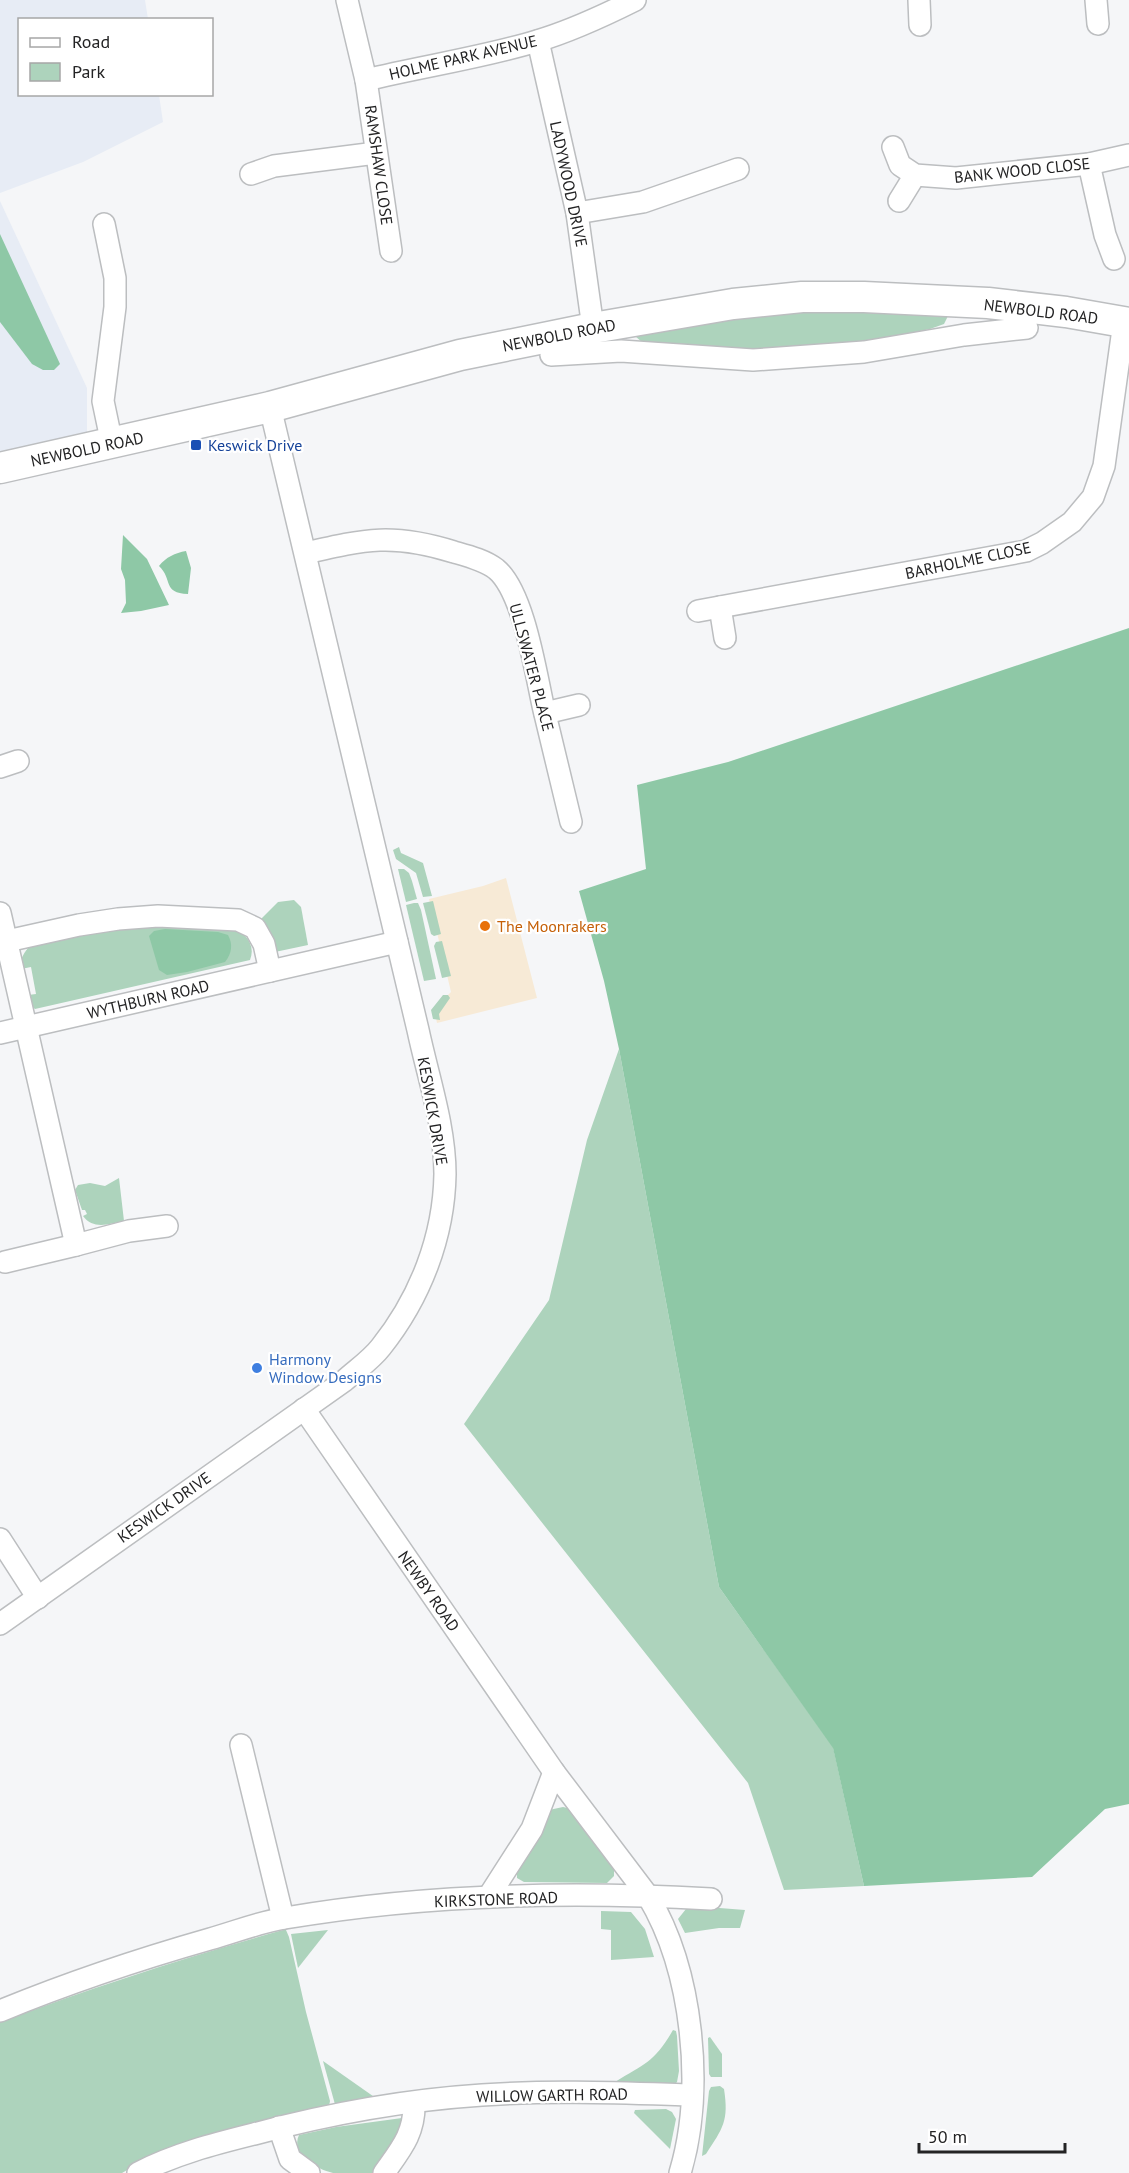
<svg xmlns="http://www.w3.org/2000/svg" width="1129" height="2173" viewBox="0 0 1129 2173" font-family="'PT Sans',sans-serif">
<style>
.commercial{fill:#f7ead6}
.built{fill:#e7ecf5}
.green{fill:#add3bc}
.forest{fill:#8ec8a6}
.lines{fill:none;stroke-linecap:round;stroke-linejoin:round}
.street-casing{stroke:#bcbec0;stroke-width:24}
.secondary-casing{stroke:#bcbec0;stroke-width:33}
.street{stroke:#fff;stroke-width:21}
.secondary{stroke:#fff;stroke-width:30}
.transit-dot{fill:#1a4fb4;stroke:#fff;stroke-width:2}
.food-dot{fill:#e8710a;stroke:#fff;stroke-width:2}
.shop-dot{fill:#3f7fe0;stroke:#fff;stroke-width:2}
.labels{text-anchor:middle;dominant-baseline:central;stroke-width:4.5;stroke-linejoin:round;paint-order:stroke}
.street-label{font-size:16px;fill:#232324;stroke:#fff}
.transit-label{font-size:16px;fill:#164399;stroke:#fff;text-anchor:start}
.food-label{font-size:16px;fill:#c56008;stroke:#fff;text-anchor:start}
.shop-label{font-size:16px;fill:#366cbe;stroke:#fff;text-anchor:start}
</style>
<rect width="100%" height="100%" fill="#f5f6f8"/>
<!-- commercial -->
<path class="commercial" d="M506,878l31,120 -100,25 -3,-14 17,-17 -22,-93 54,-13z"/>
<!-- built -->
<g class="built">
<path d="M0,0h145l3,19 -128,1v74l139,1 4,27 -80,40 -83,31z"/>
<path d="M0,201l87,187v51l-87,17z"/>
</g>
<!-- green -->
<g class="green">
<path d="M816,308l132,8 -4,8 -14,5 -62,13 -68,7 -89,-1 -68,-5 -8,-7 4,-6z"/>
<path d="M399,847l2,6 22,10 9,33 -9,1 -7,-24 -20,-14 -3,-9z"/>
<path d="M398,869h6l5,4 3,8 5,18 -11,3z"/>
<path d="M294,900l7,7 7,38 -33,7 -19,-28 22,-22z"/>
<path d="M433,901l8,33 -7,2 -3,-2 -8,-31z"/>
<path d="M414,903h4l3,7 15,69 -12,2 -18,-76z"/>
<path d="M155,925l84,5c10,8 16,18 11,30l-215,49 -6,-5 -1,-9 8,-1 -5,-27 -10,2c-2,-11 4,-17 10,-25l87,-16z"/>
<path d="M442,941l9,35 -9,2 -8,-32 2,-4z"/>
<path d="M443,995h5l2,3 -11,16 1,6 -7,-1 -2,-9z"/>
<path d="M619,1049l100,538 114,160 31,139 -80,4 -36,-107 -284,-359 85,-124 38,-160z"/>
<path d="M119,1178l5,43c-15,3 -31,9 -41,-5l4,-2 -2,-4h-3l-7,-20 3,-5 12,-2 15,3z"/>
<path d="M563,1807l9,2 42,58v9l-7,7 -83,-1 -7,-4v-8l32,-60z"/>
<path d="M694,1906l51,4 -5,18h-21l-34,5 -7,-14 8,-10z"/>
<path d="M601,1911l30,1 14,17 9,28 -43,3v-30l-10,-1z"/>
<path d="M283,1930h3l3,7 17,75 24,89 -1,5 -181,52 -26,15h-122v-151c94,-35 186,-65 283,-92z"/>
<path d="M328,1930l-30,38 -7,-34z"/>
<path d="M673,2030l3,1 1,5 2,35 -2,11 -3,3 -59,-3c30,-19 39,-19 58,-52z"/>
<path d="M710,2037l12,17v23h-11l-2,-3 -1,-36z"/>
<path d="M323,2061l57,40 -44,7z"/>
<path d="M720,2086l4,3c5,32 -1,39 -18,65l-4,2 7,-65 2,-4z"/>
<path d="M666,2109l6,3 4,7 -6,30 -36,-36 1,-3z"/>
<path d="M402,2118v9l-30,46c-12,0 -28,0 -39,0 -17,-4 -43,-19 -34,-38l37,-8z"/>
</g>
<!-- forest -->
<g class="forest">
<path d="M0,234l60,130 -6,6h-11l-11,-6 -32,-42z"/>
<path d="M123,535l24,24 22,46 -28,6 -20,2 5,-10 -1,-23 -4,-11z"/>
<path d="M186,551l5,17 -3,26c-26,-1 -15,-15 -29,-28 7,-9 16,-13 27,-15z"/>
<path d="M1129,628v1176l-24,5 -73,68 -168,9 -31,-138 -114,-161 -100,-538 -15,-68 -25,-90 67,-22 -9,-84 91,-23z"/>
<path d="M165,929l53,3 10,3c5,9 4,18 -3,27l-38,10 -20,3 -8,-5 -10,-34 5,-5z"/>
</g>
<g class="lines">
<defs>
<g id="street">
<path d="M347,0l19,80c57,-14 115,-22 171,-39 34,-10 66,-25 98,-41"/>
<path d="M919,0l1,25"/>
<path d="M1096,0l2,24"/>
<path d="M538,41l39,172 16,115"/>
<path d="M366,80l25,171"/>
<path d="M893,147l7,18 15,10 41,3 133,-14 40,-9"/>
<path d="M1089,164l16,71 9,24"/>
<path d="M251,174l23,-8 102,-13"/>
<path d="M899,201l16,-26"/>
<path d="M577,213l66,-11 95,-33"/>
<path d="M104,224l11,54v29l-12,94 9,43"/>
<path d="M551,355l70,-4 132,9 111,-8 100,-17 63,-7"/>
<path d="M306,553c60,-14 87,-20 148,-1 14,4 30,8 42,17 28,23 40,106 48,141 9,38 18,75 27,112"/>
<path d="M720,607l5,31"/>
<path d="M698,611l328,-60 16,-8 30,-21 21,-25 11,-31 20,-144"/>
<path d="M545,713l34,-8"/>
<path d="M0,767l18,-6"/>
<path d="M0,913l76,332 53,-14 38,-5"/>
<path d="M7,941l72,-16 39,-6 40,-3 80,4 17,8 9,16 6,27"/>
<path d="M0,1033l397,-91"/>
<path d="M5,1262l71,-17"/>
<path d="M304,1409l250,363 94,124c45,75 57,193 32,277"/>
<path d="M0,1539l38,59"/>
<path d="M0,1624l344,-243c12,-11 27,-21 37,-34 39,-49 63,-110 64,-173 0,-48 -17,-97 -27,-144l-148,-623"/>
<path d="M241,1745l42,173"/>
<path d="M489,1896l43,-67 22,-57"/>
<path d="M0,2011c68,-28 140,-52 210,-72 25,-7 50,-17 75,-21 140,-24 284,-27 426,-19"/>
<path d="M279,2127l11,32 19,14"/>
<path d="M138,2173c37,-19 76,-29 116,-39 74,-20 152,-34 228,-39 70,-5 140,-2 209,0"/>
<path d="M384,2173c17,-24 31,-40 30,-70"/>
</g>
<path id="secondary" d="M0,468l270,-61 190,-52 133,-27 140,-24 69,-7h62l124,6 78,9 63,11"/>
</defs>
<!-- street casing -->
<use href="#street" class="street-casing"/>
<!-- secondary casing -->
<use href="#secondary" class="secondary-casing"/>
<!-- street -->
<use href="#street" class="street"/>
<!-- secondary -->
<use href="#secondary" class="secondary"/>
</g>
<!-- markers -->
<rect class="transit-dot" x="190" y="439" width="12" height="12" rx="3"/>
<circle class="food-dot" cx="485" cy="926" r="6"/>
<circle class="shop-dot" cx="257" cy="1368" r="6"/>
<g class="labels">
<!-- street labels -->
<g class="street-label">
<text transform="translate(463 57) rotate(-13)">HOLME PARK AVENUE</text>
<text transform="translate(379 165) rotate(82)">RAMSHAW CLOSE</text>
<text transform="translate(1022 170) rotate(-6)">BANK WOOD CLOSE</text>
<text transform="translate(569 184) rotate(78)">LADYWOOD DRIVE</text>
<text transform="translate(1041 311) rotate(7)">NEWBOLD ROAD</text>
<text transform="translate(559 335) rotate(-11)">NEWBOLD ROAD</text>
<text transform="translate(87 449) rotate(-12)">NEWBOLD ROAD</text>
<text transform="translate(968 560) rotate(-12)">BARHOLME CLOSE</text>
<text transform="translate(532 667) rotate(75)">ULLSWATER PLACE</text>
<text transform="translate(148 999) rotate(-13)">WYTHBURN ROAD</text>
<text transform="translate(433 1111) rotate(80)">KESWICK DRIVE</text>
<text transform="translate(164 1507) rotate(-35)">KESWICK DRIVE</text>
<text transform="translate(429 1591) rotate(55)">NEWBY ROAD</text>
<text transform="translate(496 1899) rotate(-2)">KIRKSTONE ROAD</text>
<text transform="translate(552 2095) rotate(-1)">WILLOW GARTH ROAD</text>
</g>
<!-- transit labels -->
<g class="transit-label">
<text x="208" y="445">Keswick Drive</text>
</g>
<!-- food labels -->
<g class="food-label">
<text x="497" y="926">The Moonrakers</text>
</g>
<!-- shop labels -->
<g class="shop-label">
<text x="269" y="1359">Harmony<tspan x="269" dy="18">Window Designs</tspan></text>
</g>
</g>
<!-- legend -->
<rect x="18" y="18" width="195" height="78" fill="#ffffff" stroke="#a7a7a7" stroke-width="1.5"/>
<rect x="30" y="38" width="30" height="9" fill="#ffffff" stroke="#a7a7a7" stroke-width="1.5"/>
<text x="72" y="48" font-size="18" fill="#232324">Road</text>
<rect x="30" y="63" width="30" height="18" fill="#add3bc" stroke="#a7a7a7" stroke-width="1.5"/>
<text x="72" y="78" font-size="18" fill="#232324">Park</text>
<!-- scale -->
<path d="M919 2143v9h146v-9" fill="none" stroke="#232324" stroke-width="3"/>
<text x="928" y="2143" font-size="18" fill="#232324" stroke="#ffffff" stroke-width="4.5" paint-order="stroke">50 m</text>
</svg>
